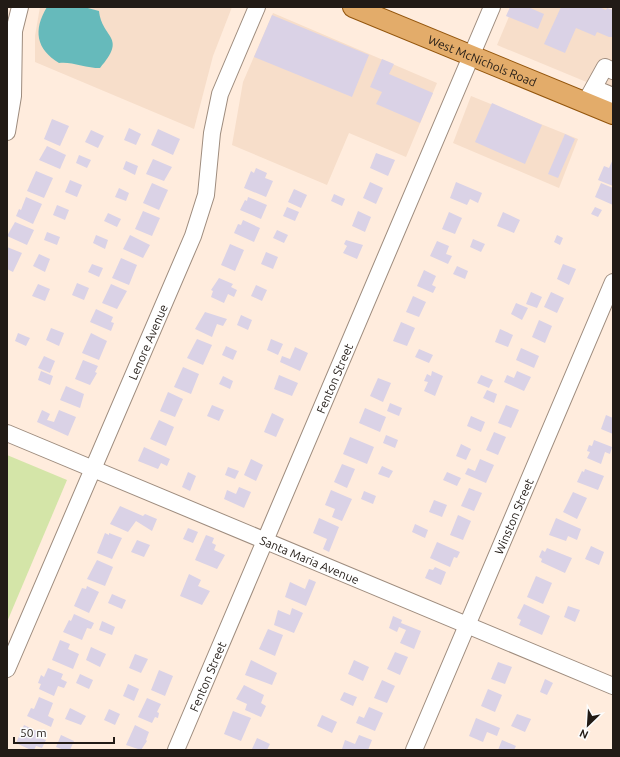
<svg xmlns="http://www.w3.org/2000/svg" width="620" height="757" viewBox="0 0 620 757" font-family="Ubuntu,sans-serif">
<style>
.built{fill:#f7deca}
.green{fill:#d4e5a8}
.water{fill:#66babb}
.building{fill:#dad2e6}
.lines{fill:none;stroke-linecap:round;stroke-linejoin:round}
.minor-casing{stroke:#9e8c7e;stroke-width:18}
.major-casing{stroke:#93550c;stroke-width:22}
.minor{stroke:#fff;stroke-width:16}
.major{stroke:#e3ac6a;stroke-width:20}
.labels{text-anchor:middle;dominant-baseline:central;stroke-width:3;stroke-linejoin:round;paint-order:stroke}
.street-label{font-size:12px;fill:#221b16;stroke:#fdfdfd}
</style>
<rect width="100%" height="100%" fill="#ffecdd"/>
<!-- built -->
<g class="built">
<path d="M40,7h192l-19,49 -19,73 -159,-67v-26z"/>
<path d="M513,7h91l9,4v82l-116,-48z"/>
<path d="M273,13l164,70 -31,74 -57,-24 -22,52 -95,-40 11,-63z"/>
<path d="M471,96l107,43 -19,49 -106,-45z"/>
</g>
<!-- green -->
<path class="green" d="M7,455l60,25 -60,142z"/>
<!-- water -->
<path class="water" d="M47,7h37l15,4c3,28 29,25 1,57 -14,0 -30,-7 -41,-5 -23,-14 -26,-33 -12,-56z"/>
<!-- building -->
<g class="building">
<path d="M510,7h18l16,7 -6,15 -32,-13z"/>
<path d="M561,7h38l7,3 1,-2 6,2v27h-4l-12,-5 -2,4 -19,-8 -11,25 -21,-9z"/>
<path d="M272,15l97,40 -17,42 -98,-40z"/>
<path d="M382,59l12,5 -5,10 44,19 -13,30 -44,-19 6,-12 -12,-5z"/>
<path d="M492,103l50,22 -17,39 -50,-22z"/>
<path d="M52,119l17,7 -9,20 -16,-7z"/>
<path d="M129,128l12,6 -5,11 -12,-5z"/>
<path d="M158,129l22,10 -7,16 -22,-10z"/>
<path d="M91,130l13,6 -6,12 -13,-6z"/>
<path d="M565,134l10,5 -17,39 -10,-4z"/>
<path d="M47,146l19,9 -6,14 -21,-9z"/>
<path d="M376,153l19,7 -7,16 -18,-8z"/>
<path d="M79,155l12,5 -4,8 -11,-5z"/>
<path d="M153,159l19,8 -8,14 -18,-7z"/>
<path d="M613,159v27l-15,-6 6,-14 5,2z"/>
<path d="M126,161l12,5 -3,9 -12,-6z"/>
<path d="M256,168l11,5 -2,5 8,3 -7,16 -22,-9 7,-17 3,2z"/>
<path d="M36,171l17,7 -9,20 -17,-7z"/>
<path d="M70,180l12,5 -5,12 -12,-5z"/>
<path d="M370,182l13,6 -7,16 -13,-6z"/>
<path d="M456,182l26,11 -4,10 -8,-4 -3,6 -17,-7z"/>
<path d="M152,183l16,7 -9,20 -16,-7z"/>
<path d="M601,183l12,5v17l-18,-8z"/>
<path d="M119,188l10,5 -3,8 -11,-4z"/>
<path d="M294,189l13,6 -6,13 -13,-6z"/>
<path d="M334,194l11,5 -3,7 -11,-5z"/>
<path d="M26,197l16,7 -9,20 -17,-8 3,-7 2,1z"/>
<path d="M248,197l19,8 -6,14 -21,-9 5,-10 2,1z"/>
<path d="M57,205l12,5 -4,10 -12,-5z"/>
<path d="M287,207l12,5 -4,9 -12,-5z"/>
<path d="M595,207l7,3 -4,7 -7,-3z"/>
<path d="M143,211l17,7 -8,18 -17,-7z"/>
<path d="M358,211l13,6 -6,15 -13,-6z"/>
<path d="M449,212l13,6 -7,16 -13,-5z"/>
<path d="M503,212l17,8 -6,13 -17,-7z"/>
<path d="M108,213l13,6 -4,8 -13,-6z"/>
<path d="M243,220l17,8 -6,14 -20,-9 4,-9 3,1z"/>
<path d="M15,222l19,8 -7,15 -20,-9z"/>
<path d="M277,230l11,5 -4,8 -11,-5z"/>
<path d="M47,232l13,5 -3,8 -13,-5z"/>
<path d="M96,235l12,5 -3,9 -12,-6z"/>
<path d="M130,235l20,10 -7,13 -20,-9z"/>
<path d="M557,235l6,3 -3,7 -6,-3z"/>
<path d="M473,239l12,5 -4,8 -11,-5z"/>
<path d="M346,240l17,5 -6,14 -14,-6 4,-7 -3,-2z"/>
<path d="M437,241l12,5 -3,8 6,2 -4,8 -18,-8z"/>
<path d="M230,244l14,6 -9,21 -14,-6z"/>
<path d="M7,247l15,6 -9,19 -6,-3z"/>
<path d="M266,252l12,5 -5,12 -12,-5z"/>
<path d="M39,254l11,5 -5,13 -12,-6z"/>
<path d="M121,258l16,7 -8,20 -17,-7z"/>
<path d="M92,264l11,4 -4,9 -11,-5z"/>
<path d="M563,264l13,5 -7,16 -12,-6z"/>
<path d="M457,266l11,5 -3,8 -12,-5z"/>
<path d="M424,270l12,6 -4,9 4,2 -3,6 -16,-7z"/>
<path d="M219,278l14,6 -2,3 6,3 -3,7 -6,-3 -4,9 -13,-6 2,-6 -2,-1z"/>
<path d="M77,283l12,5 -5,12 -12,-5z"/>
<path d="M38,284l12,5 -5,12 -13,-5z"/>
<path d="M111,284l16,7 -10,18 -15,-6z"/>
<path d="M256,285l11,5 -5,11 -11,-5z"/>
<path d="M531,292l11,5 -5,11 -11,-4z"/>
<path d="M551,292l13,6 -7,15 -13,-6z"/>
<path d="M413,296l13,6 -7,15 -13,-5z"/>
<path d="M516,303l12,5 -6,12 -11,-6z"/>
<path d="M96,309l17,8 -2,5 3,1 -3,8 -21,-9z"/>
<path d="M205,312l22,7 -4,7 -6,-2 -5,13 -17,-8z"/>
<path d="M241,315l11,5 -4,10 -11,-5z"/>
<path d="M539,320l13,6 -7,17 -13,-6z"/>
<path d="M401,322l14,6 -8,18 -14,-5z"/>
<path d="M51,328l13,5 -5,13 -13,-6z"/>
<path d="M500,329l13,6 -5,12 -13,-5z"/>
<path d="M18,333l12,5 -4,8 -11,-5z"/>
<path d="M91,333l16,8 -8,19 -17,-7z"/>
<path d="M197,339l15,6 -9,20 -16,-7z"/>
<path d="M271,339l12,5 -5,11 -11,-5z"/>
<path d="M226,346l11,5 -4,9 -11,-5z"/>
<path d="M295,347l13,6 -8,18 -20,-9 2,-6 8,3z"/>
<path d="M521,348l18,8 -5,12 -18,-8z"/>
<path d="M419,349l14,6 -4,8 -14,-6z"/>
<path d="M44,356l11,5 -5,12 -12,-5z"/>
<path d="M83,360l15,6 -3,6 2,1 -7,12 -15,-6z"/>
<path d="M183,367l16,7 -8,20 -17,-7z"/>
<path d="M41,371l12,5 -3,9 -12,-5z"/>
<path d="M432,371l11,5 -8,20 -11,-5 4,-9 -4,-1 3,-7 4,2z"/>
<path d="M517,371l14,6 -7,14 -20,-9 3,-7 7,3z"/>
<path d="M279,375l19,8 -6,13 -18,-7z"/>
<path d="M481,375l12,5 -4,8 -12,-5z"/>
<path d="M223,376l10,5 -3,8 -11,-5z"/>
<path d="M378,378l13,5 -8,19 -13,-6z"/>
<path d="M66,386l18,8 -4,14 -20,-8z"/>
<path d="M487,390l10,4 -3,9 -11,-5z"/>
<path d="M168,392l15,7 -8,18 -15,-6z"/>
<path d="M390,403l12,5 -3,8 -12,-5z"/>
<path d="M212,405l12,5 -5,11 -12,-5z"/>
<path d="M506,405l13,5 -8,18 -13,-5z"/>
<path d="M365,408l21,9 -6,15 -21,-9z"/>
<path d="M42,410l8,4 -3,6 7,2 5,-12 17,7 -8,19 -31,-14z"/>
<path d="M272,413l12,6 -8,18 -12,-5z"/>
<path d="M606,415l7,3v16l-12,-5z"/>
<path d="M471,416l14,6 -4,10 -14,-6z"/>
<path d="M159,420l15,7 -8,19 -16,-7z"/>
<path d="M494,432l12,5 -8,18 -12,-5z"/>
<path d="M386,435l12,5 -3,8 -12,-5z"/>
<path d="M350,437l24,10 -7,17 -24,-10z"/>
<path d="M594,440l18,7 -2,7 -5,-2 -4,12 -14,-6 3,-6 -3,-1 2,-6 3,1z"/>
<path d="M461,444l10,5 -5,11 -10,-4z"/>
<path d="M144,447l26,12 -3,7 -6,-3 -3,6 -20,-8z"/>
<path d="M251,459l12,6 -7,16 -12,-6z"/>
<path d="M480,459l14,6 -8,18 -21,-9 3,-6 7,3z"/>
<path d="M342,464l13,5 -8,19 -13,-6z"/>
<path d="M382,466l11,5 -4,7 -11,-4z"/>
<path d="M228,467l11,4 -4,8 -10,-4z"/>
<path d="M585,469l19,7 -6,14 -21,-8 5,-11 2,1z"/>
<path d="M188,472l8,4 -6,15 -8,-4z"/>
<path d="M447,472l14,6 -4,8 -14,-6z"/>
<path d="M239,487l12,5 -7,16 -20,-9 3,-9 9,4z"/>
<path d="M469,488l13,5 -8,18 -13,-5z"/>
<path d="M331,490l21,9 -10,22 -10,-4 3,-8 -10,-4z"/>
<path d="M364,491l12,5 -3,8 -12,-5z"/>
<path d="M573,492l14,6 -10,21 -14,-7z"/>
<path d="M434,500l13,5 -5,12 -13,-5z"/>
<path d="M120,506l23,10 2,-2 12,5 -5,12 -16,-10 -8,11 -18,-8z"/>
<path d="M458,515l13,6 -8,19 -13,-5z"/>
<path d="M319,518l20,9 -10,25 -6,-3 4,-10 -14,-6z"/>
<path d="M556,518l25,11 -4,11 -9,-4 -2,5 -17,-6z"/>
<path d="M415,524l13,6 -3,8 -13,-6z"/>
<path d="M188,528l10,4 -5,11 -10,-4z"/>
<path d="M105,533l4,2v-2l13,5 -10,21 -15,-6z"/>
<path d="M206,535l8,3 -2,5 4,2 -2,5 11,5 -8,14 -22,-9z"/>
<path d="M137,540l13,5 -6,12 -13,-5z"/>
<path d="M437,542l23,10 -3,6 -3,-1 -4,10 -20,-9z"/>
<path d="M591,546l13,6 -5,13 -14,-6z"/>
<path d="M547,548l25,10 -7,15 -24,-11 1,-3 -3,-2 3,-7 3,2z"/>
<path d="M97,560l16,7 -8,19 -18,-7z"/>
<path d="M435,567l11,5 -5,13 -16,-7 4,-9 4,1z"/>
<path d="M189,574l12,6 -3,6 12,5 -8,14 -22,-9z"/>
<path d="M536,576l16,7 -9,21 -16,-7z"/>
<path d="M309,579l7,3 -10,24 -21,-9 5,-15 15,7z"/>
<path d="M87,586l12,6 -10,21 -15,-7 8,-18 4,1z"/>
<path d="M112,594l14,6 -4,9 -14,-6z"/>
<path d="M524,604l26,12 -8,19 -23,-10 2,-5 -4,-2z"/>
<path d="M568,606l12,4 -5,12 -11,-5z"/>
<path d="M292,608l11,5 -9,20 -20,-8 4,-15 12,5z"/>
<path d="M74,614l20,9 -3,6 -4,-1 -5,12 -19,-8 6,-12 2,1z"/>
<path d="M393,616l9,4 -1,3 20,8 -7,18 -14,-6 6,-13 -7,-3 -2,5 -8,-4z"/>
<path d="M102,621l13,6 -3,8 -13,-5z"/>
<path d="M268,629l15,6 -8,21 -16,-7z"/>
<path d="M60,640l10,4 -2,5 11,5 -6,15 -21,-9z"/>
<path d="M91,647l15,7 -6,13 -14,-7z"/>
<path d="M395,652l13,5 -8,18 -13,-6z"/>
<path d="M135,654l13,5 -7,14 -12,-5z"/>
<path d="M251,660l26,13 -5,12 -27,-10z"/>
<path d="M354,660l15,7 -6,14 -15,-7z"/>
<path d="M498,662l14,5 -7,17 -14,-5z"/>
<path d="M48,668l15,6 -2,5 6,3 -3,6 -6,-2 -4,10 -15,-7 2,-5 -3,-1 3,-8 3,2z"/>
<path d="M159,670l14,6 -8,20 -14,-6z"/>
<path d="M80,674l13,6 -4,9 -13,-6z"/>
<path d="M545,679l8,4 -6,12 -7,-3z"/>
<path d="M382,680l13,6 -8,17 -13,-5z"/>
<path d="M128,684l11,5 -5,12 -11,-5z"/>
<path d="M244,685l20,10 -3,8 5,3 -5,11 -16,-7 2,-6 -11,-5z"/>
<path d="M488,689l14,6 -7,17 -14,-6z"/>
<path d="M344,692l13,5 -4,9 -13,-6z"/>
<path d="M39,697l14,6 -5,13 6,3 -3,8 -24,-11 4,-8 3,1z"/>
<path d="M147,698l14,6 -4,8 2,1 -1,5 -3,-1 -3,6 -14,-6z"/>
<path d="M369,707l14,6 -8,18 -19,-8 3,-7 5,2z"/>
<path d="M70,708l16,8 -5,9 -16,-6z"/>
<path d="M109,709l11,5 -5,11 -11,-5z"/>
<path d="M233,711l18,7 -10,23 -17,-7z"/>
<path d="M517,714l14,5 -6,13 -14,-6z"/>
<path d="M322,715l15,7 -5,11 -15,-7z"/>
<path d="M476,718l24,10 -3,8 -10,-4 -4,10 -14,-6z"/>
<path d="M24,725l19,9 -2,4 5,2 -4,8 -6,-2 -2,4h-3l-15,-7z"/>
<path d="M135,725l14,7 -3,8 1,1 -6,9 -15,-5z"/>
<path d="M61,735l13,6 -4,9h-6l-8,-3z"/>
<path d="M359,735l13,5 -4,10 -26,-1 3,-9 10,4z"/>
<path d="M257,738l13,6 -3,6 -15,-1z"/>
<path d="M502,740l14,6 -2,4h-16z"/>
</g>
<g class="lines">
<defs>
<g id="minor">
<path d="M594,88l19,8"/>
<path d="M585,103l20,-36 8,4"/>
<path d="M7,132l6,-36 1,-65 6,-24"/>
<path id="s1" d="M7,433l606,253"/>
<path id="s2" d="M7,669l186,-433 13,-41 6,-62 8,-39 37,-87"/>
<path id="s3" d="M176,750l316,-743"/>
<path id="s4" d="M414,750l199,-468"/>
</g>
<g id="major">
<path id="s5" d="M353,7l260,107"/>
</g>
</defs>
<!-- minor casing -->
<use href="#minor" class="minor-casing"/>
<!-- major casing -->
<use href="#major" class="major-casing"/>
<!-- minor -->
<use href="#minor" class="minor"/>
<!-- major -->
<use href="#major" class="major"/>
</g>
<g class="labels">
<!-- street labels -->
<g class="street-label">
<text stroke="none"><textPath href="#s5" startOffset="140">West McNichols Road</textPath></text>
<text stroke="none"><textPath href="#s2" startOffset="356">Lenore Avenue</textPath></text>
<text stroke="none"><textPath href="#s3" startOffset="404">Fenton Street</textPath></text>
<text stroke="none"><textPath href="#s4" startOffset="254">Winston Street</textPath></text>
<text stroke="none"><textPath href="#s1" startOffset="328">Santa Maria Avenue</textPath></text>
<text stroke="none"><textPath href="#s3" startOffset="80">Fenton Street</textPath></text>
</g>
</g>
<!-- border -->
<rect width="620" height="757" fill="none" stroke="#221b16" stroke-width="16"/>
<!-- north arrow -->
<g transform="translate(588 725) rotate(205)" stroke="#fdfdfd" stroke-width="3" paint-order="stroke">
<path d="M0-3L7 15L0 10L-7 15Z" fill="#221b16"/>
<text y="-6" font-size="11" font-weight="bold" text-anchor="middle" fill="#221b16">N</text>
</g>
<!-- scale -->
<path d="M14 737v6h100v-6" fill="none" stroke="#221b16" stroke-width="2"/>
<text x="20" y="737" font-size="12" fill="#221b16" stroke="#fdfdfd" stroke-width="3" paint-order="stroke">50 m</text>
</svg>
